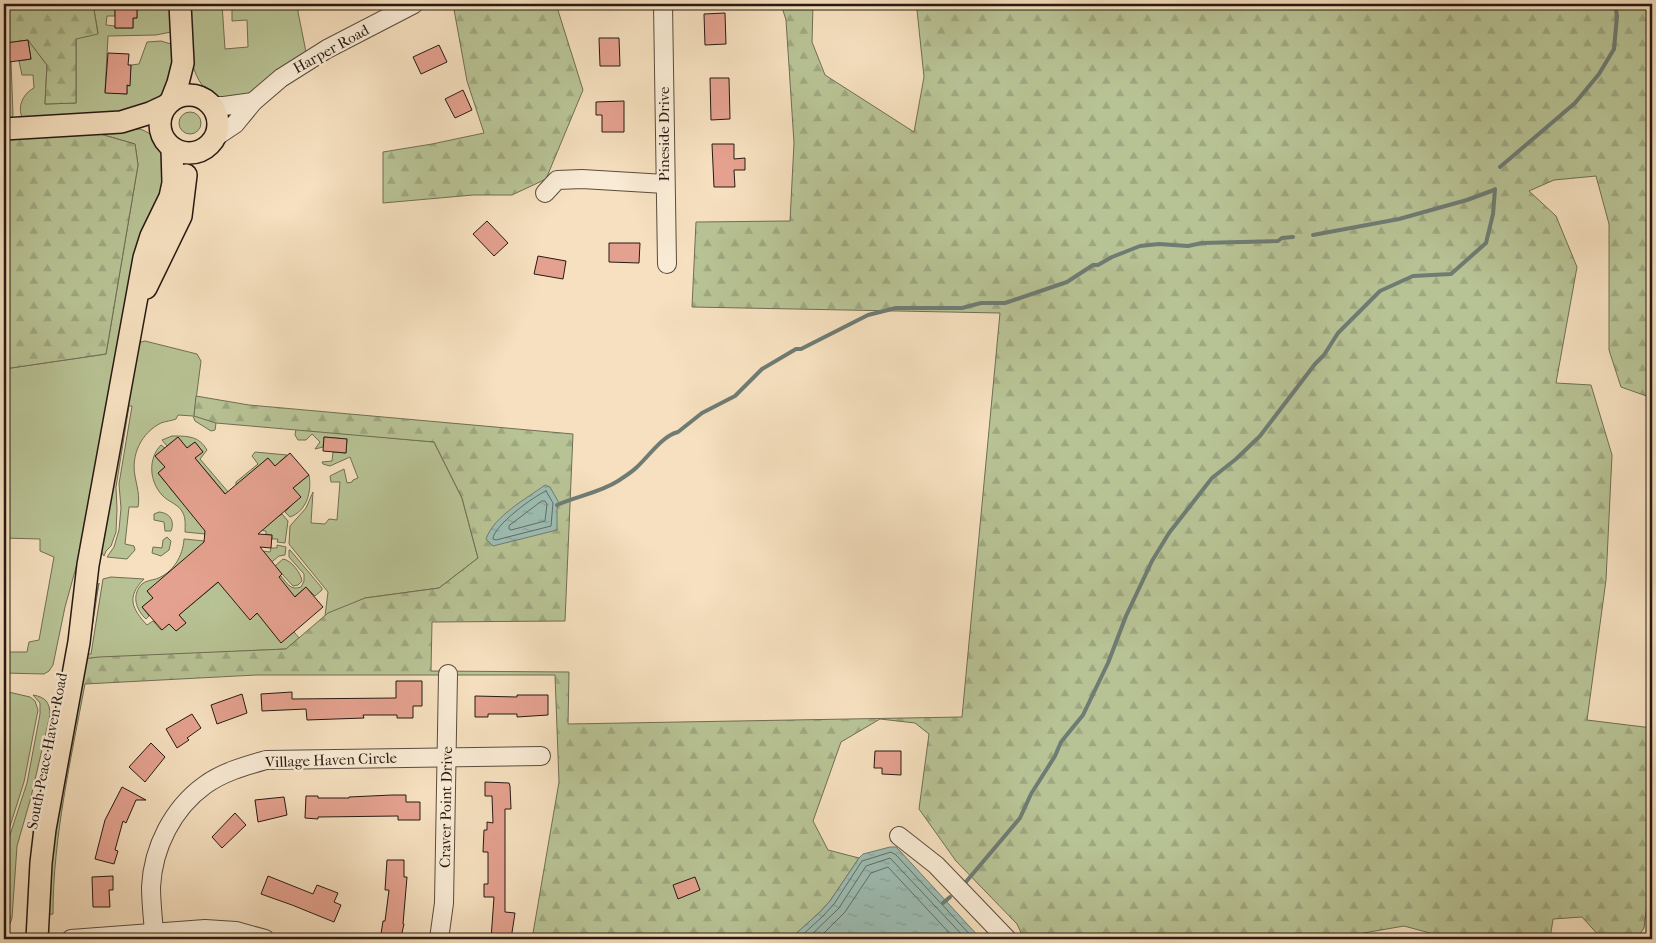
<svg xmlns="http://www.w3.org/2000/svg" width="1656" height="943" viewBox="0 0 1656 943" font-family="'IM FELL French Canon',serif">
<style>
.grass{fill:#b8c395;stroke:#706e54}
.forest{fill:url(#forest-firs);stroke:#706e54}
.water{fill:url(#water-ripples);stroke:#6e7c73}
.lines{fill:none;stroke-linecap:round;stroke-linejoin:round}
.shore{stroke:#626c63;stroke-width:1}
.stream{stroke:#6e7c73;stroke-width:4}
.building{fill:#e4a18f;stroke:#271a13}
.minor-casing{stroke:#5b4c3e;stroke-width:20}
.major-casing{stroke:#271a13;stroke-width:24}
.minor{stroke:#f9ebd5;stroke-width:18}
.major{stroke:#f6e0bf;stroke-width:21}
.labels{text-anchor:middle;dominant-baseline:central;stroke-width:4.5;stroke-linejoin:round;paint-order:stroke}
.street-label{font-size:15px;fill:#271a13;stroke:#f9ebd5}
</style>
<defs>
<pattern id="forest-firs" width="22" height="20" patternUnits="userSpaceOnUse" patternTransform="scale(1.25)"><rect width="22" height="20" fill="#b8c395"/><path d="M5 1l3.5 6h-7zM16 11l3.5 6h-7z" fill="#9ea780"/></pattern>
<pattern id="water-ripples" width="26" height="14" patternUnits="userSpaceOnUse" patternTransform="scale(1.25)"><rect width="26" height="14" fill="#9dbdb3"/><path d="M2 4q2-2 4 0t4 0M15 11q2-2 4 0t4 0" fill="none" stroke="#87a299"/></pattern>
</defs>
<rect width="100%" height="100%" fill="#f6e0bf"/>
<filter id="stains"><feTurbulence type="fractalNoise" baseFrequency=".004" numOctaves="4"/><feColorMatrix values="0 0 0 0 .2 0 0 0 0 .09 0 0 0 0 .02 0 0 0 .5 -.17"/></filter>
<radialGradient id="worn" r=".72"><stop offset=".6" stop-color="#630" stop-opacity="0"/><stop offset="1" stop-color="#630" stop-opacity=".3"/></radialGradient>
<!-- grass -->
<g class="grass">
<path d="M93,4h22v12h-8l-1,9 9,1v2h18v-10h4v-10h3l3,-4h29l-2,1 1,27 -15,3 -48,1 -3,56 22,2v-9l2,1 2,-21 8,-1 8,-22 14,-1 10,3 3,29 -8,23 -24,14 -118,11c-8,-12 -2,-27 10,-33l-1,-13h-11l-3,-14 12,-2 -3,-19 19,25 -2,39 31,-1v-65l22,-5z"/>
<path d="M188,4h34l3,45 23,-2 -1,-27 -15,1v-17h67l-1,8 8,40 -30,19 -28,23 -30,5c-34,-19 -28,-62 -30,-95z"/>
<path d="M4,42l2,1 3,19h2l2,53 -3,7h-6z"/>
<circle cx="190" cy="123" r="11"/>
<path d="M140,129c15,5 22,16 27,31l-82,375 -20,72 -12,58 -4,6 -5,3 -40,-1v-21h23l2,-10 10,-2 15,-83 -14,-6v-12l-36,-1v-169l102,-15 32,-189 -3,-21 -42,-12z"/>
<path d="M145,341l52,13 4,7 -7,54 22,8 -1,7 -4,1 -16,-10 -2,-5 -15,-1 -2,4c-5,2 -10,2 -15,4 -20,10 -30,32 -26,53 2,11 5,20 3,31h-9l-4,37 9,2 1,4 -8,9 -20,-2 7,-10 5,-17 2,-22 -2,-24 13,-78h-3l-13,81 1,22 -1,23 -5,14 -5,5 -2,5 -4,-6 37,-207z"/>
<path d="M296,429l138,13 28,56 16,60 -39,30 -74,10 -40,18 3,-24 -39,-48 1,-18 16,-18 7,-16 -2,31 14,1 4,-5 8,1 3,-38h-9l-1,-6 14,-7 3,14 5,-1 1,-2 5,-2 -8,-21 -20,9 -7,-2 -1,-2 10,-1 1,-9 13,1 1,-14 -23,-2 -1,10 -8,2 5,-7 -8,-8 -6,6h-8l-3,-5z"/>
<path d="M172,436c16,0 27,0 35,14l-7,9 29,34 -1,4 -33,-39 8,-6 -8,-10 -8,6 -9,-11 -11,9 -5,-6z"/>
<path d="M161,445l4,3 -10,8 10,11 -7,6 8,10 7,-6 3,4 -7,6 12,14 30,23 -6,10 -20,-2c0,-6 1,-13 -2,-19 -4,-9 -15,-11 -21,-18 -13,-14 -14,-37 -1,-50z"/>
<path d="M255,452l32,3 -12,11 -7,-8 -32,28v-4l22,-18 -6,-8z"/>
<path d="M309,475c3,16 -2,36 -19,42l-5,-5 15,-15 -7,-9z"/>
<path d="M159,512c11,1 16,9 12,19h-6l-1,-9 -10,-2v-6z"/>
<path d="M282,514l6,7 -3,22 -8,-1 1,-3h-6v-4l-6,-1v-3l-8,-1z"/>
<path d="M167,537l4,4 -2,9 -8,6 -9,-3 1,-6 9,1 1,-8z"/>
<path d="M184,539l21,2 -1,9 -57,41 6,7 -11,9 7,9 -3,3c-10,-9 -15,-24 -4,-35 3,-3 10,-4 14,-5 17,-6 27,-23 28,-40z"/>
<path d="M277,545l9,2 -1,8 -6,1 -11,9 -14,-15 16,2 1,-4h6z"/>
<path d="M289,550h1l32,38v2l-7,6 -9,-9 -19,16 -8,-26 2,-1c6,7 9,15 20,11l3,-6v-7l-15,-17z"/>
<path d="M283,559c8,1 18,14 19,22l-4,4 -5,1 -18,-20z"/>
<path d="M227,575l23,44 8,-6 23,29 13,-10 5,6 -13,11 -205,10 18,-76 -11,71h3l12,-75 8,-2 33,2c-18,18 -12,30 3,46l6,-4 8,9 8,-6 7,7 10,-8 -7,-8z"/>
<path d="M4,691l26,6 5,4 3,9 -14,72 -20,63z"/>
<path d="M33,695c12,2 17,7 17,20l-19,82 -14,49 -5,72 -2,6h-3l3,-6 -3,-19 -2,-49 22,-67 13,-69v-11z"/>
</g>
<!-- forest -->
<g class="forest">
<path d="M4,4h89l5,30 -22,5v64l-31,1 2,-39 -19,-25 -22,3 -2,-1z"/>
<path d="M453,4h103l27,86 -37,89 -34,16h-39l-90,8v-51l49,-8 52,-11 -17,-52z"/>
<path d="M781,4h32l-1,38 13,33 89,57 10,-55 -7,-67 5,-6h730v394l-31,-11 -12,-37v-126l-13,-48 -42,4 -25,11 27,25 21,51 -21,116 35,2 21,70 -6,125 -19,140 65,8v142l-1,1 -7,57 -8,11h-34l-20,-22 -29,2 -3,20h-98l-48,-13 -75,13h-305l-7,-15 -61,-63 -37,-52 10,-75 -14,-11 -35,-4 -39,23 -28,79 15,29 31,8 -29,43 -10,11 -30,27h-258l27,-157 -4,-107h-299l-171,9c-14,75 -32,153 -32,230l-11,2 39,-257 18,-2 187,-8 42,-36 37,-15 74,-10 39,-30 -16,-60 -28,-56 -218,-19 -22,-7 2,-20 53,9 324,29 -8,187 -133,1 -1,49 138,1 -1,52 394,-7 38,-404 -308,-6 4,-85 94,-1 4,-78 -8,-123z"/>
<path d="M93,132l42,12 3,21 -32,189 -102,15v-233z"/>
</g>
<!-- water -->
<g class="water">
<path d="M545,485l5,2 9,16 -2,5v22l-64,16 -7,-7c8,-23 40,-40 59,-54z"/>
<path d="M890,847h6l4,4 81,88h-191l30,-27 10,-11 29,-43 4,-4z"/>
</g>
<g class="lines">
<!-- shore -->
<g class="shore">
<path d="M546,491l7,12 -2,23 -55,14 -3,-1c0,-13 41,-43 53,-48z"/>
<path d="M542,501h3l2,3 -2,17 -34,9 -2,-1v-3z"/>
<path d="M798,939l25,-23 11,-12 28,-43 29,-9 5,3 78,84"/>
<path d="M807,939l32,-31 27,-42 24,-8 76,81"/>
<path d="M818,939l27,-27 26,-39 17,-6 67,72"/>
</g>
<!-- stream -->
<g class="stream">
<path d="M1500,167l75,-64 24,-29 15,-25 3,-33 -2,-12"/>
<path d="M1313,235l86,-16 68,-19 27,-10"/>
<path d="M557,505c20,-9 42,-12 61,-24 6,-4 14,-9 19,-14 12,-11 25,-31 41,-35l24,-19 33,-17 27,-27 34,-20h5l67,-34 28,-7h66l19,-5h24l62,-21 26,-17h5l14,-8 28,-11 19,-2 29,2 14,-3 76,-2 4,-3 11,-1"/>
<path d="M965,883l55,-65 11,-24 24,-38 6,-14 22,-27 25,-52 18,-47 26,-55 17,-28 43,-55 24,-19 24,-23 55,-72 9,-9 14,-22 42,-42 33,-15 38,-2 35,-31 7,-29 2,-25"/>
<path d="M943,903l7,-6"/>
</g>
</g>
<!-- building -->
<g class="building">
<path d="M115,4h22v14h-4v10h-18z"/>
<path d="M725,13l1,31 -21,1 -1,-31z"/>
<path d="M599,38h20l1,28h-20z"/>
<path d="M28,40l3,19 -22,3 -3,-19z"/>
<path d="M439,45l8,17 -26,12 -8,-17z"/>
<path d="M108,53l21,1 -1,11h3l-1,21 -3,-1v9l-22,-1z"/>
<path d="M710,78h19l1,41 -19,1z"/>
<path d="M463,90l9,20 -17,8 -10,-19z"/>
<path d="M624,101v31h-22v-17h-6v-13z"/>
<path d="M712,144h22v15l11,-1v12h-11l1,17h-21z"/>
<path d="M487,221l21,22 -14,13 -21,-22z"/>
<path d="M609,243h31l-1,20 -30,-1z"/>
<path d="M538,256l28,5 -3,18 -29,-5z"/>
<path d="M178,437l9,11 8,-6 8,10 -8,6 30,36 43,-36 7,8 15,-13 19,22 -16,13 8,9 -43,37 14,1 -1,13 -11,-1 22,27 -3,3 16,20 11,-10 17,20 -42,36 -24,-30 -7,7 -32,-38 -39,33 7,8 -10,8 -7,-7 -7,6 -20,-23 11,-9 -6,-7 57,-49 1,-11 -47,-58 7,-6 -10,-11z"/>
<path d="M324,437l23,2 -1,14 -23,-2z"/>
<path d="M396,681h26v25h-9v12h-16v-3h-34l1,3 -57,2 -1,-11 -44,2 -1,-17 31,-2v7l104,-1z"/>
<path d="M242,694l5,19 -30,11 -6,-19z"/>
<path d="M517,695h31v20l-31,2v-3h-29v3h-13v-21l42,1z"/>
<path d="M192,714l9,14 -14,10 2,2 -12,8 -11,-19z"/>
<path d="M151,743l14,14 -20,25 -16,-15z"/>
<path d="M875,751h26v24l-19,-1v-6h-8z"/>
<path d="M485,782l24,1 1,3 1,23h-6v103l10,1 -4,26h-20l3,-42h-10v-13h4v-32h-5l1,-22h3v-8l6,1 -1,-27h-7z"/>
<path d="M122,787l24,13h-10l-10,23 -3,-2 -8,29 3,1 -4,13 -19,-5 10,-39z"/>
<path d="M392,795h14v7h14v18h-22v-4l-80,1v2l-13,-1 1,-22h12v2h31v-1z"/>
<path d="M284,797l3,18 -29,7 -3,-22z"/>
<path d="M235,813l11,12 -24,23 -10,-11z"/>
<path d="M387,860h17v17h3l-4,47h1l-3,13 -20,-3 2,-13h2l4,-31h-4z"/>
<path d="M113,876v14h-4l1,17h-17l-1,-30z"/>
<path d="M268,876l45,18 4,-9 21,8 -4,9 7,3 -7,17 -42,-17 -31,-11z"/>
<path d="M695,877l5,13 -22,9 -5,-14z"/>
</g>
<g class="lines">
<defs>
<g id="minor">
<path d="M663,4l4,260"/>
<path d="M212,106h12l29,-4"/>
<path d="M214,138l21,-14 18,-22 28,-24 46,-29 87,-45"/>
<path d="M545,193l12,-13 25,-1 83,5"/>
<path d="M899,836l37,29 71,74"/>
<path d="M154,933c-1,-15 -3,-31 -3,-46 2,-40 22,-79 54,-102 18,-13 40,-19 61,-25l275,-4"/>
<path d="M71,939l134,-10 31,2 29,8"/>
<path d="M439,939l5,-36 4,-229"/>
</g>
<g id="major">
<circle cx="189" cy="124" r="29"/>
<path d="M171,101l7,-18 5,-20 -3,-59"/>
<path d="M4,129l117,-7 29,-9 15,-7"/>
<path d="M146,288l35,-72 5,-41"/>
<path d="M37,939l4,-76 4,-34 34,-187 9,-77 56,-307 7,-22 19,-39 3,-14 -1,-35"/>
</g>
</defs>
<!-- minor casing -->
<use href="#minor" class="minor-casing"/>
<!-- major casing -->
<use href="#major" class="major-casing"/>
<!-- minor -->
<use href="#minor" class="minor"/>
<!-- major -->
<use href="#major" class="major"/>
</g>
<g class="labels">
<!-- street labels -->
<g class="street-label">
<text transform="translate(331 49) rotate(-29)">Harper Road</text>
<text transform="translate(664 134) rotate(-90)">Pineside Drive</text>
<text transform="translate(47 751) rotate(-79)">South Peace Haven Road</text>
<text transform="translate(331 760) rotate(-2)">Village Haven Circle</text>
<text transform="translate(446 807) rotate(-89)">Craver Point Drive</text>
</g>
</g>
<!-- margin -->
<rect width="1656" height="943" fill="none" stroke="#f6e0bf" stroke-width="20"/>
<rect x="5" y="5" width="1646" height="933" fill="none" stroke="#271a13" stroke-width="2.5"/>
<rect x="10" y="10" width="1636" height="923" fill="none" stroke="#271a13"/>
<rect width="100%" height="100%" filter="url(#stains)"/>
<rect width="100%" height="100%" fill="url(#worn)"/>
</svg>
